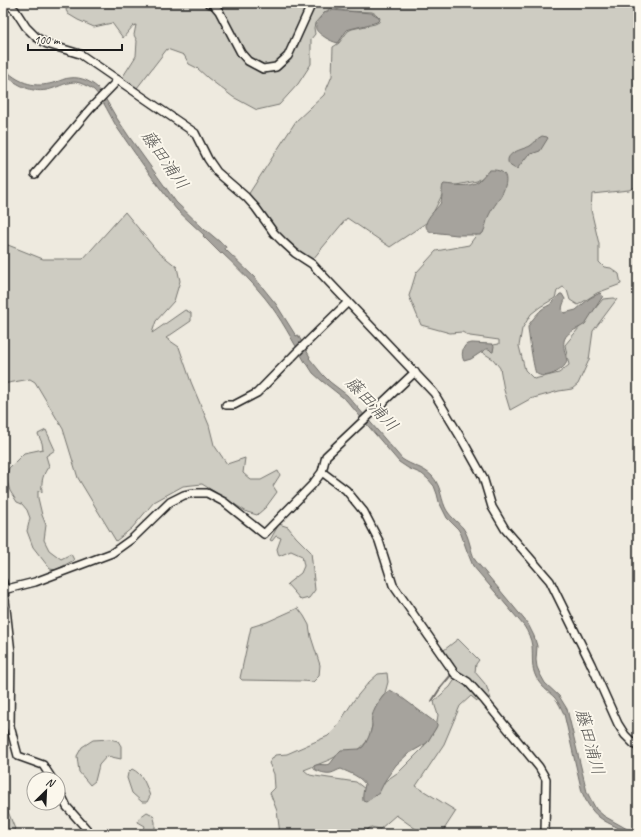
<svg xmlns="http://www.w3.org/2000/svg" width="641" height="837" viewBox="0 0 641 837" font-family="Caveat,'Klee One',sans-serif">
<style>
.green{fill:#ceccc2;stroke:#75746f}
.water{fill:#a6a39d;stroke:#6f6d69}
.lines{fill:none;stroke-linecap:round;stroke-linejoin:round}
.stream{stroke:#6f6d69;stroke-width:2}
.minor-casing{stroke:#1c1c1c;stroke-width:10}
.minor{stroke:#fbf7ec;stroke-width:7}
.labels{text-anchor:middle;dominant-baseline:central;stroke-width:4;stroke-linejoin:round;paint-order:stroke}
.water-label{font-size:17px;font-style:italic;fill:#5a5956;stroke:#fbf7ec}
</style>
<rect width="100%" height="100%" fill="#eeeadf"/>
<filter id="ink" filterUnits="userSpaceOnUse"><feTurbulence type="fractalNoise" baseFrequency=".025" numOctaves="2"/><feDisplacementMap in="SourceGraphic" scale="8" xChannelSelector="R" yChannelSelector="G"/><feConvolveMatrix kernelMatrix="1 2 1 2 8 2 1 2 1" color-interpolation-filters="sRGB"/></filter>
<g filter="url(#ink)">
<!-- green -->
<g class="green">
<path d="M68,3h570v183l-9,4 -37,4 -1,16 8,34v18l5,5 7,1 8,6 2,10 -24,9 -19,12 -8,-5 -3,-10 -4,-3 -6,4 -2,7 -15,9 -9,7 -9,15 -3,17 6,24 9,9 25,-6 10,-8 -4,-20 38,-46 11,-1 3,1 -24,32 -4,29 -11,24 -6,5 -13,2 -29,8 -20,11 -6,-20 -4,-22 -7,-9 -13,-8 8,-5 11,-2v-4l-29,-4 -8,-4 -12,1 -29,-8 -12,-29 7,-23 20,-22 33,-6 11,-15 12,-59 -15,10 -31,6 -17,34 -39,26 -43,-29 -34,41 -15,-7 -21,-21 -29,-36 48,-74 28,-26 8,-19 1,-29 6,-4 9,-12 4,-2 23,-5 4,-2 1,-4 -4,-4 -4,-2 -26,-1 -11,-2h-6l-5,4 -9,10 -1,5 1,6 -4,5v25l-13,20 -19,21 -22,5 -24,-13 -25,-19 -11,-10 -8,-4 -5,-9 -17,-6 -30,39 -15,-10 14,-22 1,-15 -3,-6 2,-10 -3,1 -10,12 -11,-15 -18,4 -16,-7 -10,-6 -2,-4z"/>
<path d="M125,212l32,39 20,16 3,14 -6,20 -18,20 -4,12 33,-23 6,3v8l-25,17 13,9 12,35 18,43 5,20 13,19 18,-6 -2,15 8,7h10l17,-9 2,4 -7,11 4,6 -11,15 -9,8 -10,-3 -45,-28 -19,2 -29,16 -22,26 -16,13 -38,-63 -15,-49 -28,-47 -5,-3 -27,5v-141l40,16h40z"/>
<path d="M46,430l9,20 -9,6 3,10c-6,8 -8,15 -7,26l-4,-1v7l4,17 4,10 -2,15 5,10 12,9 10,-5 3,6 -18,10 -6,-1 -17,-22 -6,-16 3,-13 -3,-8 -5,-6 -5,-2 -7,-11 -4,-13 3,-10 15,-15 10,-2 9,-2 -1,-6 -4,-9z"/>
<path d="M279,524l9,3 8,10 15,15 4,38 -6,8 -8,2 -14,-16 14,-11 3,-7 -2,-10 -11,-5 -12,5 -2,-7 4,-11 -5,-2 -4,5 -2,-1z"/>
<path d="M298,608l6,8 5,9 2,12 9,28 -1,11 -6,6 -11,-1 -60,-1 -2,-2 11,-51 16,-5z"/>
<path d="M458,639l21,21 -3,4 -1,8 11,13 5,14 -14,2 -6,-5 -11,10 -16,38 -28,42 40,25 -15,23h-18l-27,-19 -16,14 -9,-2 -10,7h-81l-3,-23 -7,-18 5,-5 -1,-14 -5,-11 6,-8 12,-1 41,-18 8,-8 18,-28 15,-18 9,-8 9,-1 1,9 -3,11 -9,14 -7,32 -11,12 -13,1 -16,8 -25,10 6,5 5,1 41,6 13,10 31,-21 22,-22 14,-21 2,-13 -3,-9 -1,-5 16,-14 9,-14 -15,-23z"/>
<path d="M110,739l8,2 3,5v13l-14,-3 -8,9 -4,16 -5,4 -11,-13 -2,-16 5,-9 11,-7z"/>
<path d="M132,769c11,5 14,16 18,27l-3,6h-5l-10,-9 -5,-15 1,-5z"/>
<path d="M3,807l4,2 8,20 -6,5h-6z"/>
<path d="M147,812l6,3 2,7v12h-13l3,-8 -7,-4 2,-5z"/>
</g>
<!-- water -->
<g class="water">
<path d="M330,10l42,3 7,4v3l-2,2 -3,1 -24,6 -3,1 -9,13c-5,-1 -8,-3 -12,-5 -10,-7 -14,-9 -6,-20 3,-4 5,-6 10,-8z"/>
<path d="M3,67l6,5v1c14,12 30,15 47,9 4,-1 9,-4 14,-4 11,-2 24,5 31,13l15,26 14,21 46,64 30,29h1l19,16 -1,2 30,29 21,26 20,32 2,-1 12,22 -1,1 14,17 7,7 17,13 55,64c10,7 21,8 30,17 9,10 8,19 13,31 4,9 12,14 18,21 7,10 7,22 12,32l53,64 6,12 3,10 -1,14 1,7 3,7 5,9 14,13 8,13 20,83 3,6 6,11 8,7 32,18h-5c-25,-13 -37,-13 -49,-42l-18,-78c-3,-6 -5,-11 -9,-16 -7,-7 -15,-12 -19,-21 -5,-10 -3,-20 -4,-31 -1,-7 -4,-14 -8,-20l-51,-60 -6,-15 -6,-17 -3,-5 -11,-11 -8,-16 -2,-8 -3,-8 -6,-7 -6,-5 -14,-6 -9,-6 -53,-62 -24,-19 -9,-8 -7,-11h-1c-13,-22 -24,-44 -40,-64 -13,-16 -28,-31 -43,-45l-1,1 -18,-18 1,-1 -27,-25 -5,-6c-19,-25 -37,-50 -54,-75 -7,-11 -15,-30 -24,-39 -4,-3 -9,-5 -14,-7 -9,-3 -17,2 -26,5 -19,7 -33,-1 -48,-12l-1,1 -2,-2z"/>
<path d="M542,136l5,1 1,1 -8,13 -12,4 -11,14c-4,-1 -9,-4 -9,-8 -1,-9 16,-12 22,-15 5,-3 7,-8 12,-10z"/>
<path d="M490,170c20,-1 18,12 11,26 -4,7 -9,12 -12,19 -3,6 -3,12 -6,18l-3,2h-23l-26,-3c-14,-7 5,-22 9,-28 3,-6 1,-13 3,-19l1,-1c11,1 25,4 35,-3 4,-4 6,-8 11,-11z"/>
<path d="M600,293l3,3 -18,28c-5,4 -10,5 -14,8 -12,7 -6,19 -4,29 -2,9 -23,20 -31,12 -2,-2 -8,-42 -8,-46 1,-4 10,-14 13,-17 3,-3 8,-4 11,-7 3,-3 5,-6 8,-9h2l3,5c-1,4 -5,10 -1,14l12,-3 14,-12z"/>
<path d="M472,343l20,1 2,2 -1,6h-1l-3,-3h-3l-15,10 -7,2c-3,-5 -2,-14 3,-17z"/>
<path d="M390,690l7,4 39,29 1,1v2l-10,17 -19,11 -12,11 -10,14 -7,14 -13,9 -3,-1c-1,-6 1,-11 2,-17 -6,-8 -15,-11 -24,-15 -4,1 -6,3 -10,4 -5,1 -12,-1 -17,-4v-3c5,-3 11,0 16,-2l9,-12 2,-2 18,-1 4,-2c4,-5 8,-15 9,-21 0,-3 -1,-6 0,-10 3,-9 10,-21 18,-26z"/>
</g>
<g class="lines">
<!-- stream -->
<path class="stream" d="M432,701l9,-14 10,-12"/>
<defs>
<g id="minor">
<path d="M7,3l8,7 11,17 10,10 11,7 33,10 115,79 13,26 9,13 29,25 10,11 18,25 9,9 12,11 17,11 122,129 30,50 19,34 9,30 13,22 45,52 41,83 27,60 7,11 9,9 4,3"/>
<path d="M208,3l5,1 6,7 22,42 7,8 15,8 13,-2 12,-11 24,-53"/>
<path d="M35,174l55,-65 28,-29"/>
<path d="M226,405h8l23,-12 40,-41 51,-50"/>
<path d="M322,472l24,18 18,22 15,29 14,44 62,89 13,8 17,19 54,66 7,12 -1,55"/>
<path d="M3,582l8,71 -1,73 8,30 25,9 9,14"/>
<path d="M3,590l32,-8 77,-29 21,-15 37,-36 14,-7 10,-2h13l17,9 40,32 48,-49 10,-13 4,-16 89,-84"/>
<path d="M58,788l9,19 24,27"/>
</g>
</defs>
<!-- minor casing -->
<use href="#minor" class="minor-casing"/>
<!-- minor -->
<use href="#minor" class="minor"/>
</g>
</g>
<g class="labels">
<!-- water labels -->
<g class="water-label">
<text transform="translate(165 160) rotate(55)">藤田浦川</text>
<text transform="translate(372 404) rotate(47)">藤田浦川</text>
<text transform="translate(590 742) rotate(75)">藤田浦川</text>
</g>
</g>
<!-- margin -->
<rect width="641" height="837" fill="none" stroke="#fbf7ec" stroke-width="16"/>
<rect x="8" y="8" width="625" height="821" fill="none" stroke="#1c1c1c" stroke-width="1.5" filter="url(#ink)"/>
<!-- north arrow -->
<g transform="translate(46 791) rotate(24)"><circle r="19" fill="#fbf7ec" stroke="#a29f99"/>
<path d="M0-3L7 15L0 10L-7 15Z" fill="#1c1c1c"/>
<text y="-6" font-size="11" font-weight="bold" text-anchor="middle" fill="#1c1c1c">N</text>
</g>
<!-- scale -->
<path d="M28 44v6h94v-6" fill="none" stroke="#1c1c1c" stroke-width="2"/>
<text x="34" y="44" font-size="12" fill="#1c1c1c" stroke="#fbf7ec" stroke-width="3" paint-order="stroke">100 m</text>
</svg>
